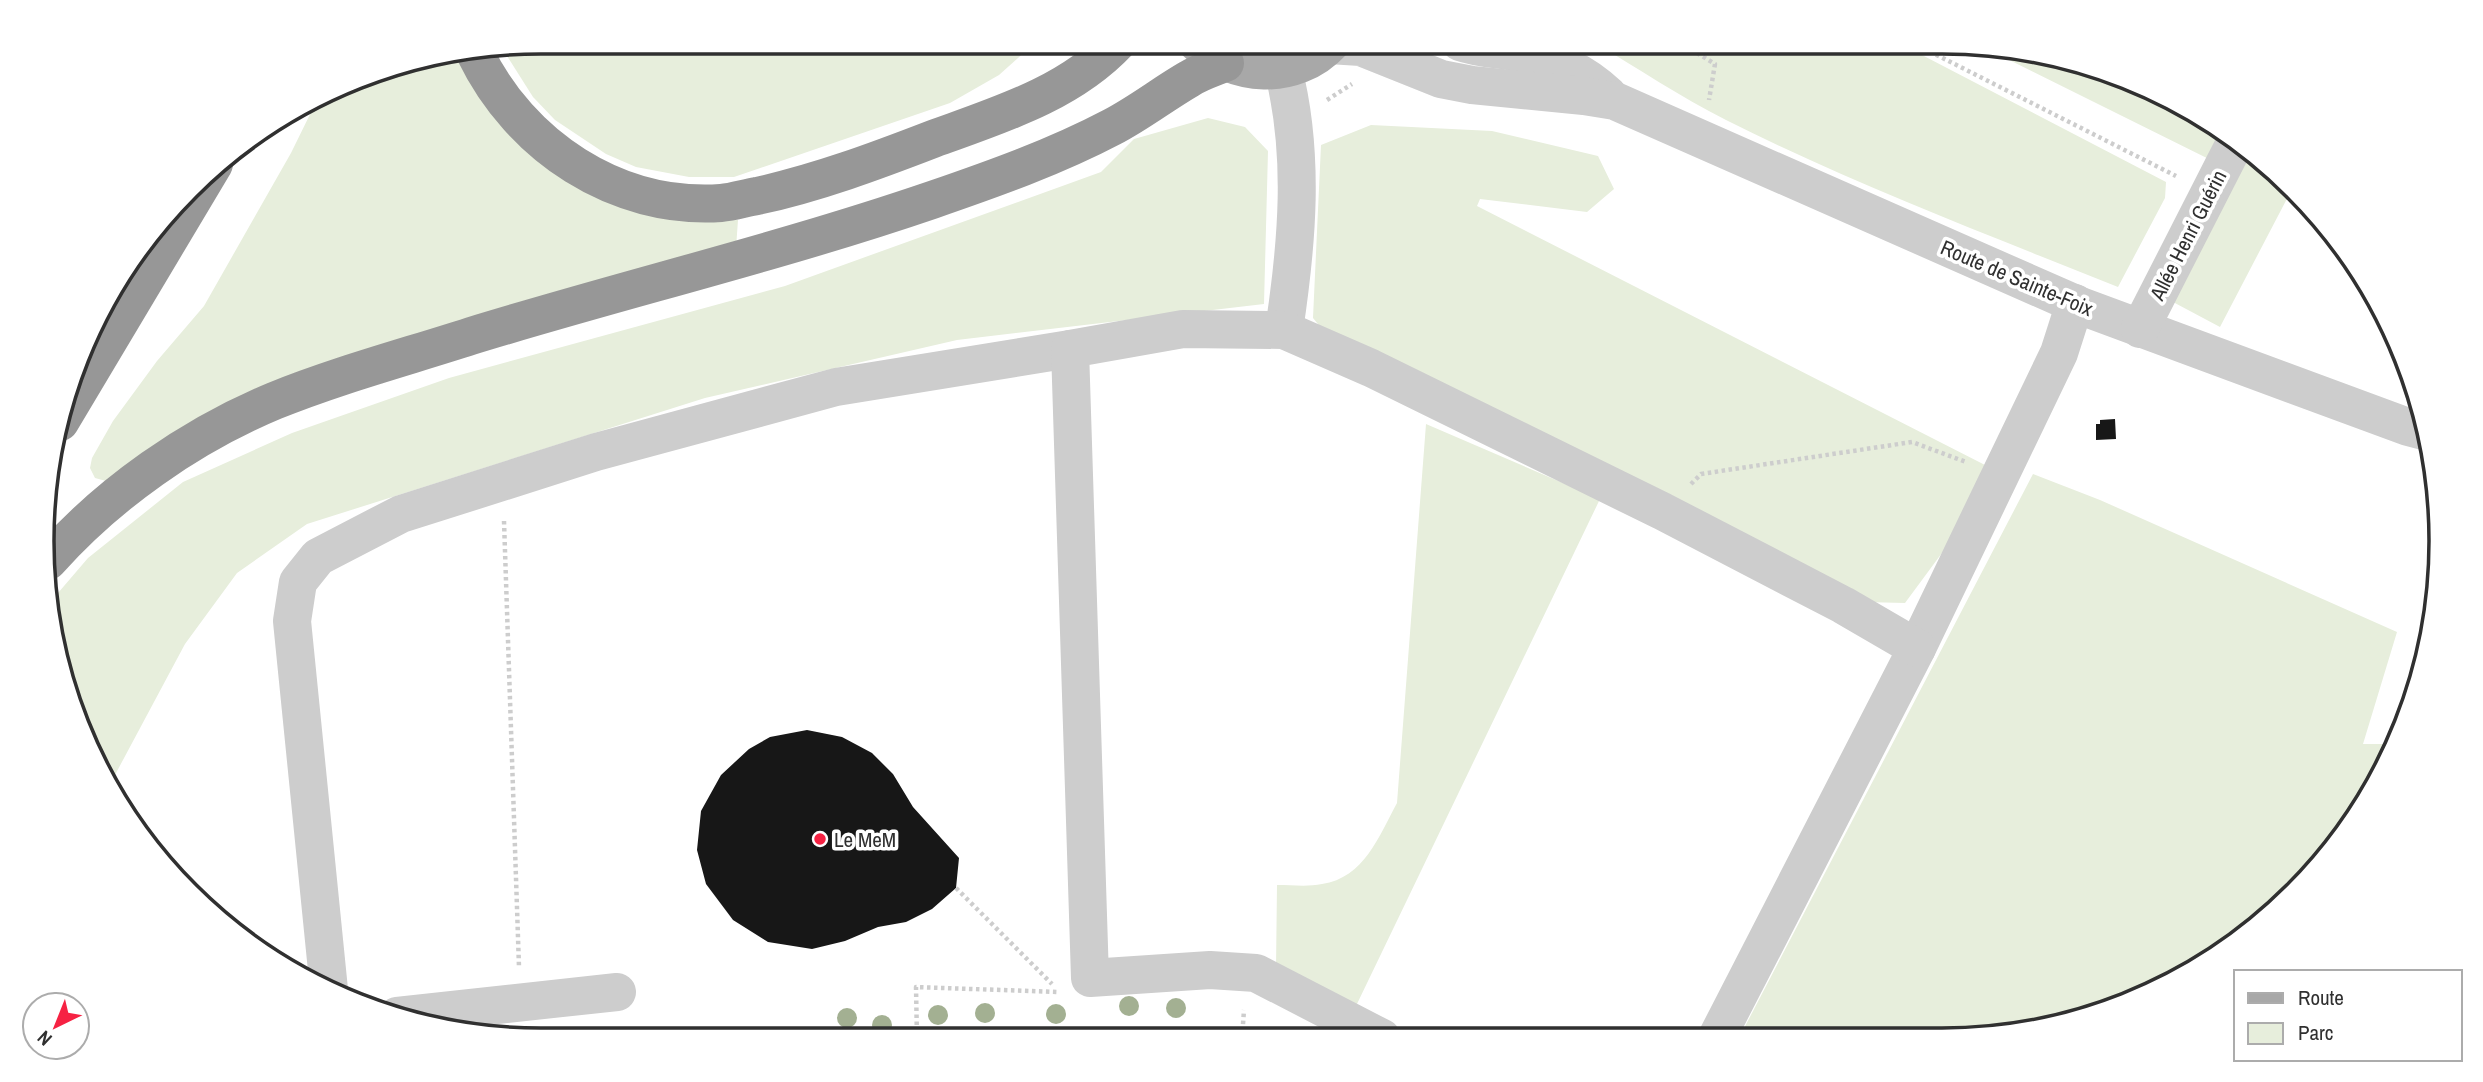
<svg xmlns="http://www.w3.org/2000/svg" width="2483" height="1082" viewBox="0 0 2483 1082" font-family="'Archivo Narrow',sans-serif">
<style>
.green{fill:#e7eedc}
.building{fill:#171717}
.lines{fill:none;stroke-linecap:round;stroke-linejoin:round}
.path{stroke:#cdcdcd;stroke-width:4.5;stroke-dasharray:3.5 3.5;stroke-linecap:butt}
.minor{stroke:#cdcdcd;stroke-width:38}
.major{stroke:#a8a8a8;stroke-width:38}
.highway{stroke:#979797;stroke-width:38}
.tree{fill:#a3b092}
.poi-dot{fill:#f62243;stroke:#fff;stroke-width:2.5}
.labels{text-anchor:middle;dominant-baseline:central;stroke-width:7;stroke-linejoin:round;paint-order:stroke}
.street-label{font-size:21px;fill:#303030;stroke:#fff}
.poi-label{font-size:21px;fill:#303030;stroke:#fff;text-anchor:start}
.rim{fill:none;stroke:#303030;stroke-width:3.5}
</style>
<rect width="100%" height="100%" fill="#fff"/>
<!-- green -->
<g class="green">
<path d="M541,42h495l-37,33 -49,28 -216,74h-45l-53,-10 -30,-13 -51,-34 -22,-23 -31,-49z"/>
<path d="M1593,42h304l269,140 -1,16 -47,89c-132,-53 -265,-103 -392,-167 -46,-23 -88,-52 -133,-78z"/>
<path d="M1989,50l114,19 89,40 79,57 21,23 -72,138 -47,-25 64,-129z"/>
<path d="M459,56l32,52 206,113 41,-1 -2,28 -630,233 -11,-3 -5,-10 2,-10 21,-37 44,-60 47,-55 87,-153 28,-57 61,-27z"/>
<path d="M1208,118l37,9 23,24 -4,153 -307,36 -252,58 -398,126 -70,49 -52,71 -77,144 -39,-86 -23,-95 42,-49 95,-76 109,-49 157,-55 336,-92 316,-114 33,-33z"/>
<path d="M1371,125l121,6 106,25 16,33 -27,23 -107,-13 -3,7 508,259 -32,73 -48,65 -41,-1 -529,-257 -22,-27 8,-173z"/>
<path d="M1426,424l174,75 -244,507 -80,-38 1,-83c15,0 31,2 45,-1 42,-6 57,-48 75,-81z"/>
<path d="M2033,474l67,26 297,132 -34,112h29l-54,100 -92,93 -113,65 -125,34h-268z"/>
</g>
<!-- building -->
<g class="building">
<path d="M2115,419l1,20 -20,1v-16h4v-4z"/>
<path d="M807,730l35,7 30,16 21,21 20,33 46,51 -3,30 -24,21 -26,13 -28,5 -33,14 -33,8 -44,-7 -35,-22 -27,-36 -9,-34 4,-39 20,-36 28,-26 21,-12z"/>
<rect x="1165" y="1032" width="45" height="6"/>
</g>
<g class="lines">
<!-- path -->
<g class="path">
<path d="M1679,42l36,22 -6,36"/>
<path d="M1911,42l265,134"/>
<path d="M1327,100l25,-16"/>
<path d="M1691,484l10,-10 211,-32 54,20"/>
<path d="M504,521l15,446"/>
<path d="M956,888l96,96"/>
<path d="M1242,1038l2,-28"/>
<path d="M917,1039l-1,-52 141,5"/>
</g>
<!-- minor -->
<g class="minor">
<path d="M1460,42c20,7 39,7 60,11 33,5 64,19 88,42"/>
<path d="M1329,45l32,2 80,32 31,6 112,11 31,5 463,204 330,122 19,5"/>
<path d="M1283,69c22,86 14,175 1,261"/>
<path d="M2140,329l96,-188"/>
<path d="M329,990l-37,-369 6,-39 20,-25 83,-43 195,-62 240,-65 234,-38"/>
<path d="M397,1016l220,-24"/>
<path d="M1717,1037l200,-389 142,-295 16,-50"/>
<path d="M1382,1038l-126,-65 -46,-3 -120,8 -20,-629 113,-20 101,1 87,38 291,143 181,94 74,43"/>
</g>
<!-- major -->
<path class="major" d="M1196,42c37,36 99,40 136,0"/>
<!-- highway -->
<g class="highway">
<path d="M475,53c45,93 141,157 246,150 12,-1 24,-5 36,-7 60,-13 119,-35 176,-57 66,-24 136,-45 185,-97"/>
<path d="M60,422l154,-258"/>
<path d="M48,561c61,-68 142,-125 226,-160 64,-26 132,-44 197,-65 153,-47 309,-84 461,-136 61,-21 123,-43 180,-73 27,-14 51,-33 77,-48 11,-7 24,-11 36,-16"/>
</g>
</g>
<!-- trees -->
<g class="tree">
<circle cx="1129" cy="1006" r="10"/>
<circle cx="1176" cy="1008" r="10"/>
<circle cx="985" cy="1013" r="10"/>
<circle cx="1056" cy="1014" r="10"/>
<circle cx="938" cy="1015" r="10"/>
<circle cx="847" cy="1018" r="10"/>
<circle cx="882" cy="1025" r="10"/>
</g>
<!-- markers -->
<circle class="poi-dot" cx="820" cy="839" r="7"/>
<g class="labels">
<!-- street labels -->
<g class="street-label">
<text transform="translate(2188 235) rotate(-63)">Allée Henri Guérin</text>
<text transform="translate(2017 278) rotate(23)">Route de Sainte-Foix</text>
</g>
<!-- poi labels -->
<g class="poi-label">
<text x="834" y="839">Le MeM</text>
</g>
</g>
<!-- crop -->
<path d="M0 0H2483V1082H0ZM541 54H1942A487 487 0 0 1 2429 541V541A487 487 0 0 1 1942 1028H541A487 487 0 0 1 54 541V541A487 487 0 0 1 541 54Z" fill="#fff" fill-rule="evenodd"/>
<path class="rim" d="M541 54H1942A487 487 0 0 1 2429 541V541A487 487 0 0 1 1942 1028H541A487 487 0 0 1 54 541V541A487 487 0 0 1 541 54Z"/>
<!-- legend -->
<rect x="2234" y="970" width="228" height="91" fill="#ffffff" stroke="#acacac" stroke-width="2"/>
<rect x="2248" y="993" width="35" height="10" fill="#a8a8a8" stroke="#acacac" stroke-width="2"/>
<text x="2298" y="1005" font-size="21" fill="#303030">Route</text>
<rect x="2248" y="1023" width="35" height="21" fill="#e7eedc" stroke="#acacac" stroke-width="2"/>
<text x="2298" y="1040" font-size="21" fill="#303030">Parc</text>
<!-- north arrow -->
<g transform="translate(56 1026) rotate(223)"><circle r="33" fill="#ffffff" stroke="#acacac" stroke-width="2"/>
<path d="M0-5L12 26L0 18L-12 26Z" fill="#f62243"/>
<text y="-10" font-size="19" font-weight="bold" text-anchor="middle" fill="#303030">N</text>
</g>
</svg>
